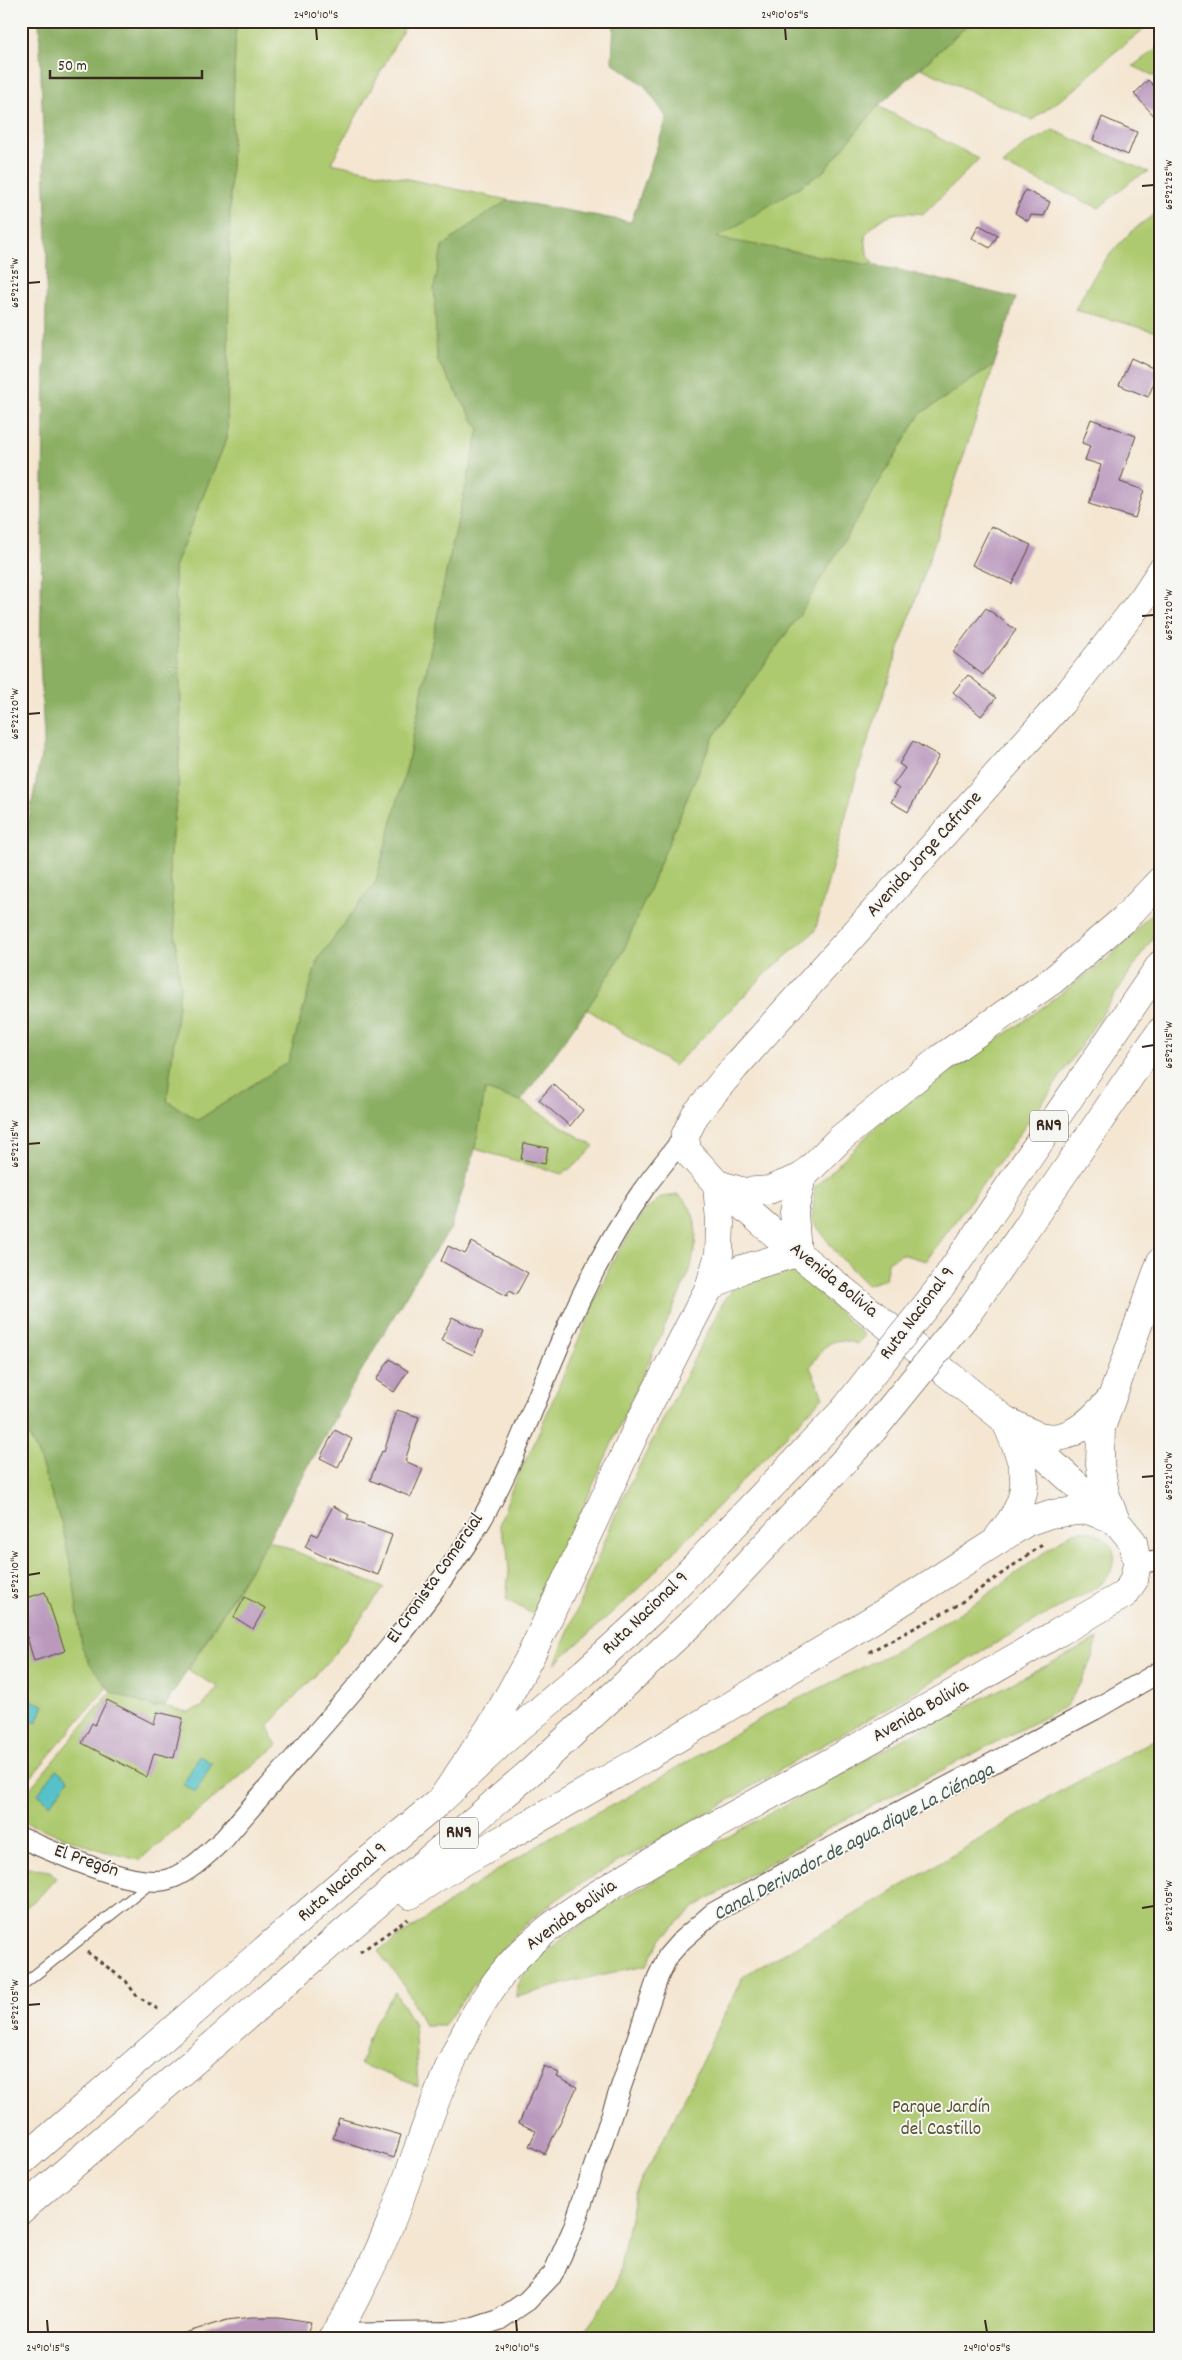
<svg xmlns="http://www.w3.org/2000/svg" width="1182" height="2360" viewBox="0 0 1182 2360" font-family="Dekko,sans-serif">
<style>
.green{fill:#aeca70;stroke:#747a47}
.forest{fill:#8aae62;stroke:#626c40}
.water{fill:#54c2c9;stroke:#487674}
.building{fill:#ba99bd}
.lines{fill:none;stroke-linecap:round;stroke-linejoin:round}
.lane-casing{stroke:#574639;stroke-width:12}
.street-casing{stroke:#574639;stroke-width:22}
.secondary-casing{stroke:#574639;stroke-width:29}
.highway-casing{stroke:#574639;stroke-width:29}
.path{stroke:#574639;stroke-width:3;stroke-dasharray:4 4;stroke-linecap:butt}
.lane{stroke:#fff;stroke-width:10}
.street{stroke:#fff;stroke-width:20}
.secondary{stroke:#fff;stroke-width:28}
.highway{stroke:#fff;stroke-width:28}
.highway-bridge-casing{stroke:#574639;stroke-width:29;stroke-linecap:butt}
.highway-bridge{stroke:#fff;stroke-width:28}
.ticks{fill:none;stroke:#3b2a1e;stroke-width:2}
.labels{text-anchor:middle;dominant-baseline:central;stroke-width:4;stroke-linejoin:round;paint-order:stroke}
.shield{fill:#f6f6f2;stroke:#73675e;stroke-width:1}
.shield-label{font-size:18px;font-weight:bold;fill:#3b2a1e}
.street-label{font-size:19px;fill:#3b2a1e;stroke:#f6f6f2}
.park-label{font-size:19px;fill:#585232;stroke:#f6f6f2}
.water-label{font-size:20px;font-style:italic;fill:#425851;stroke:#f6f6f2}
.neatline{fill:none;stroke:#3b2a1e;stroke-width:2}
.ticks-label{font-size:12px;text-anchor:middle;fill:#3b2a1e}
</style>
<rect width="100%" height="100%" fill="#f6f6f2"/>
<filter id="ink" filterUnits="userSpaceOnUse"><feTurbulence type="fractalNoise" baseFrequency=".02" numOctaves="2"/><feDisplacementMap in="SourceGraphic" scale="10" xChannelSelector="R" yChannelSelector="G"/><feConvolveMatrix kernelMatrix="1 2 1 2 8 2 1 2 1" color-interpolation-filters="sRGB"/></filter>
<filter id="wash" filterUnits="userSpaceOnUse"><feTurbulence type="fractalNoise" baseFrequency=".0096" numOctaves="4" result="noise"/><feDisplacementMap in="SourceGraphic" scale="20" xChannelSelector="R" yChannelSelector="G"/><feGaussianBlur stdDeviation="1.12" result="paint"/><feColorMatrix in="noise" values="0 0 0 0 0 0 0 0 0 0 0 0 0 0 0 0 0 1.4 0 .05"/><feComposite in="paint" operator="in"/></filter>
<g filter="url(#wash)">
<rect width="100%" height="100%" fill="#f4e6d1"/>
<!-- green -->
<g class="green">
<path d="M236,21h172l-77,142 177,37 -32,21 -34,26 -5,113 42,69 -33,144 -39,193 -31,115 -58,78 -30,104 -90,57 -31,-19 13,-113 -11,-127 9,-75 3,-83 -7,-136 53,-129 3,-243z"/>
<path d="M972,21h182l-44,35 -36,34 -42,30 -111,-52z"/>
<path d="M1161,45v34l-28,-13z"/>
<path d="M878,106l101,53 -55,55c-29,-3 -41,-2 -59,22l2,17 8,14 -159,-29 107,-66z"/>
<path d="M1053,130l95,42 -16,8 -33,28 -96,-43 19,-18z"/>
<path d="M1161,211v122l-86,-23c19,-39 47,-78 86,-99z"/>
<path d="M994,365l-138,412 -41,154 -46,40 -95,95 -87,-57 35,-55 90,-215 88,-125 120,-200z"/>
<path d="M1161,903v19l-9,17 -104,156 -122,166 -25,-7 -13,8 -3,17 -18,6 -30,-31 -25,-34 3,-33 76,-75 125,-85 94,-70z"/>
<path d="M485,1090l36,11 73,45 -15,16 -17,12 -87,-25z"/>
<path d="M678,1195c25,17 18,51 12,76l-156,344 -28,-16 3,-28 -2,-24 -8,-22 15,-42 19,-37 79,-184 33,-52 17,-13z"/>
<path d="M780,1272l17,1 68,63 -8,8c-27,-10 -32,2 -47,23l13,30 -184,191 -84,76 64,-158 102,-200 13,-19 14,-7z"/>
<path d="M21,1418l18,39 24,71 26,134 19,24 -87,103z"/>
<path d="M1079,1530c24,0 45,19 31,43 -8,14 -26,21 -39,28 -53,28 -105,60 -157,91 -67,40 -135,78 -202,118 -58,35 -121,61 -174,104 -37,30 -65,73 -94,111h-20l-18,-37 -28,-37 115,-78 69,-42 62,-32 151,-89 113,-55 38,-22 53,-32 90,-67z"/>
<path d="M268,1540l116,48 -57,75 -58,62 3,13 6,7 -139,115 -39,-10 -79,-29v-22l90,-107 42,15 12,-1 22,6 15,-5 16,-20 -30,-17z"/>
<path d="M1098,1639c-7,25 -17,46 -32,67l-231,119 -139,81 -34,32 -16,27 -68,15 -61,17v-12l8,-12 23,-23 53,-40 66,-37 12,-9 228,-127z"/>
<path d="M1161,1736v603h-583l38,-51 19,-96 39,-73 69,-143 104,-57 201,-121z"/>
<path d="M21,1867l29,4 6,7 -17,19 -18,14z"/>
<path d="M395,1992l19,32 4,62 -58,-22 13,-39z"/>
</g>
<!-- forest -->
<path class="forest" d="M39,21h197l-6,174 -3,243 -53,129 7,136 -3,83 -9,75 11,127 -13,113 31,19 90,-58 30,-103 58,-78 31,-115 39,-193 33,-144 -42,-69 -3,-72 8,-41 34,-26 32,-21 123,22 36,-104 -23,-33 -32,-23 2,-41h358l-94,85 -55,66 -106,66 182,32 117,28 -22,67 -74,49 -120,200 -88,125 -90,215 -35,55 -66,92 -36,-11 -10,59 -24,79 -31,44 -70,118 -82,150 -103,166 -12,1 -42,-15 -22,-30 -7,-15 -9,-68 -10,-51 -24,-71 -18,-39v-558l23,-121 -4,-78 7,-417z"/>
<!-- water -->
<g class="water">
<path d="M21,1697l23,8 -7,18 -16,-6z"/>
<path d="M199,1756l13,7 -16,29 -13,-7z"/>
<path d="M56,1769l13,10 -19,25 -12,-10z"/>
</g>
<g id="blocks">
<!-- building -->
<g class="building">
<path d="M1148,80l13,13v30l-27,-29z"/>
<path d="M1102,117l35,15 -9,23 -35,-15z"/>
<path d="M1025,190l25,12 -6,14 -13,-1 -3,6 -13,-8z"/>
<path d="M979,225l19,10 -8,13 -18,-10z"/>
<path d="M1131,358l28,13 -11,26 -29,-12z"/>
<path d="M1091,419l45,17 -16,46 24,8 -9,28 -46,-14 12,-39 -16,-5 5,-14 -8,-3z"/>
<path d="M991,526l40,19 -19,39 -40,-19z"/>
<path d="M986,608l30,22 -33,45 -30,-23z"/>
<path d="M968,675l28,23 -15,18 -28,-24z"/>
<path d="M913,741l26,15 -31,56 -17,-10 8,-13 -6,-4 12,-17 -6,-4z"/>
<path d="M553,1084l30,26 -13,16 -31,-26z"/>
<path d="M524,1143l24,5 -3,16 -24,-5z"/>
<path d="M472,1242l56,31 -12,22 -7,-4 -2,5 -66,-35 7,-15 17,8z"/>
<path d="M452,1317l31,15 -10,23 -32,-15z"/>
<path d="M390,1359l18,12 -14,21 -18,-12z"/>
<path d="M397,1410l22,7 -14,44 18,8 -12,28 -41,-17 12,-29 2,1z"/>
<path d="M335,1430l17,9 -14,28 -18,-9z"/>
<path d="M333,1506l16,9 -2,4 45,16 -14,40 -50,-18 -1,1 -22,-11 7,-14 5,3z"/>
<path d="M45,1592l20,59 -31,10 -7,-24 -6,-2v-35z"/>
<path d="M245,1597l20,11 -12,21 -19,-12z"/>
<path d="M107,1700l47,24 3,-12 26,6 -9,40 -20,-5 -7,24 -65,-34 10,-20 3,2z"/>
<path d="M544,2066l15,7 -2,4 20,10 -32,67 -16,-8 7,-15 -17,-8z"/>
<path d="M339,2118l62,17 -7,23 -61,-20z"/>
<path d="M251,2317h28l32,5 -5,17 -28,-5 -25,-1 -32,6h-43v-4l49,-15z"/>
</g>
</g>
</g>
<g filter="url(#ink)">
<use href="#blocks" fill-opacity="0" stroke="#574639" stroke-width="1"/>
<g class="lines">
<defs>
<path id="lane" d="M21,1986l131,-104"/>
<g id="street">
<path d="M1137,1563l24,-3"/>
<path d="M21,1838c34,14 117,54 151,40 20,-8 36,-25 52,-39 84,-100 179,-195 250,-307 38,-60 59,-128 88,-193 22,-51 48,-103 81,-149 13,-18 28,-36 42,-54"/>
<path d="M335,2334l113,-2 26,-4 25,-8 28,-19 26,-27 20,-45 85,-252 10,-21 14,-16 31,-27 117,-65 264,-138 67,-39"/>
</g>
<path id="secondary" d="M331,2339c13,-16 22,-36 31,-54 52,-97 69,-212 134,-303 40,-55 104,-90 162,-124 56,-33 113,-63 169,-94 101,-55 199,-113 298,-170l9,-14 3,-17 -4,-21 -17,-21 -111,-101 -208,-167 -80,-69 -30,-33 -2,-15 10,-21 40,-48 326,-364 83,-106 17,-26"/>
<g id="highway">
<path d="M709,1288l10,-34 1,-31 -3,-39 27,8 25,-2 33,-13"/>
<path d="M939,1289l222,-325"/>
<path d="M968,1313l193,-282"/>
<path d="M1005,1420c11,5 23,13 35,16 29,8 51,-15 69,-35"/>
<path d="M1116,1521l-11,-28 -5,-29 1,-36 60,-167"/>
<path d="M999,1536c38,-45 27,-68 6,-116"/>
<path d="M441,1800l56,-83 34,-62 112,-239 66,-128 33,-19 55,-16 -3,-41 8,-35 39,-39 100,-80 112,-78 72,-62 36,-38"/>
<path d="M410,1895l32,-21 201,-115 257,-156 127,-81 23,-8 38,-4 28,11"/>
<path d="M21,2162l325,-283 95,-79 61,-58 83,-70 69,-63 190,-199"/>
<path d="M21,2210l513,-441 167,-155 172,-184"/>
</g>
</defs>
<!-- lane casing -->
<use href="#lane" class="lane-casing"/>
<!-- street casing -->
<use href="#street" class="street-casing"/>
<!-- secondary casing -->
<use href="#secondary" class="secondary-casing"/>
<!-- highway casing -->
<use href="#highway" class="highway-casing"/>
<!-- path -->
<g class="path">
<path d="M869,1652l87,-46 89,-63"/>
<path d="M87,1952l39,29 10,14 23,15"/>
<path d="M360,1952l48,-33"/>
</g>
<!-- lane -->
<use href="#lane" class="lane"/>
<!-- street -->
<use href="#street" class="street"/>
<!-- secondary -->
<use href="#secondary" class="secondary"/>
<!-- highway -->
<use href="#highway" class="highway"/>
<defs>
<g id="highway-bridge">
<path d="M844,1410l95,-121"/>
<path d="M873,1430l95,-117"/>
</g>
</defs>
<!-- highway-bridge casing -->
<use href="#highway-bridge" class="highway-bridge-casing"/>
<!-- highway-bridge -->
<use href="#highway-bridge" class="highway-bridge"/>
</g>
</g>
<!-- ticks -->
<path class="ticks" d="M316,28l1,12M785,28l1,12M1142,186l12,-1M28,283l12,-1M1142,616l12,-1M28,714l12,-1M1142,1047l12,-2M28,1144l12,-1M1142,1477l12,-1M28,1575l12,-2M1142,1908l12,-2M28,2005l12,-1M47,2320l1,12M516,2320l1,12M985,2320l2,12"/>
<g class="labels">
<!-- shield labels -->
<g class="shield">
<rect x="1030" y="1110.5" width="38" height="31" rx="4"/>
<rect x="440" y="1817.5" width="38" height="31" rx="4"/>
</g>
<g class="shield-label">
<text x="1049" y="1126">RN9</text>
<text x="459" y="1833">RN9</text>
</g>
<!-- street labels -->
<g class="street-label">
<text transform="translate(925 855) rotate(-48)">Avenida Jorge Cafrune</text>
<text transform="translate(833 1281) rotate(39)">Avenida Bolivia</text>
<text transform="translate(918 1314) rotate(-53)">Ruta Nacional 9</text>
<text transform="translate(436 1579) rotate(-55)">El Cronista Comercial</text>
<text transform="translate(646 1614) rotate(-44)">Ruta Nacional 9</text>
<text transform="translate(921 1712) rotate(-30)">Avenida Bolivia</text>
<text transform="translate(86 1862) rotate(19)">El Pregón</text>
<text transform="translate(343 1883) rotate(-41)">Ruta Nacional 9</text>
<text transform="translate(572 1916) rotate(-36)">Avenida Bolivia</text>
</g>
<!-- park labels -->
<g class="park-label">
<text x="941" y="2108">Parque Jardín<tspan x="941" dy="22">del Castillo</tspan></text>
</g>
<!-- water labels -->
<g class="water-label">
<text transform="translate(854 1843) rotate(-28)">Canal Derivador de agua dique La Ciénaga</text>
</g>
</g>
<!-- margin -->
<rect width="1182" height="2360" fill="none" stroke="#f6f6f2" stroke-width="55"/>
<!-- scale -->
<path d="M50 70v8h152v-8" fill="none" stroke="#3b2a1e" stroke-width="2.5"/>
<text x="58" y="70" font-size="15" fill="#3b2a1e" stroke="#f6f6f2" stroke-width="4" paint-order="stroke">50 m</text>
<rect x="28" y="28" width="1126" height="2304" class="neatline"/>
<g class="ticks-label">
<text x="316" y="18">24°10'10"S</text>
<text x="785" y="18">24°10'05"S</text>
<text transform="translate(1168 185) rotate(-90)" y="4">65°22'25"W</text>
<text transform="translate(14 283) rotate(-90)" y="4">65°22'25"W</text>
<text transform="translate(1168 615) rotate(-90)" y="4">65°22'20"W</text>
<text transform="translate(14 714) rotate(-90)" y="4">65°22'20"W</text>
<text transform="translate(1168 1045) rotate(-90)" y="4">65°22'15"W</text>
<text transform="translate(14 1144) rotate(-90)" y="4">65°22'15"W</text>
<text transform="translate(1168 1476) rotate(-90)" y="4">65°22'10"W</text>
<text transform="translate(14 1575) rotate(-90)" y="4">65°22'10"W</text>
<text transform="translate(1168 1906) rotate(-90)" y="4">65°22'05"W</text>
<text transform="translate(14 2005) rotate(-90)" y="4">65°22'05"W</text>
<text x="48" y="2351">24°10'15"S</text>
<text x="517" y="2351">24°10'10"S</text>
<text x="987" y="2351">24°10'05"S</text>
</g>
</svg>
